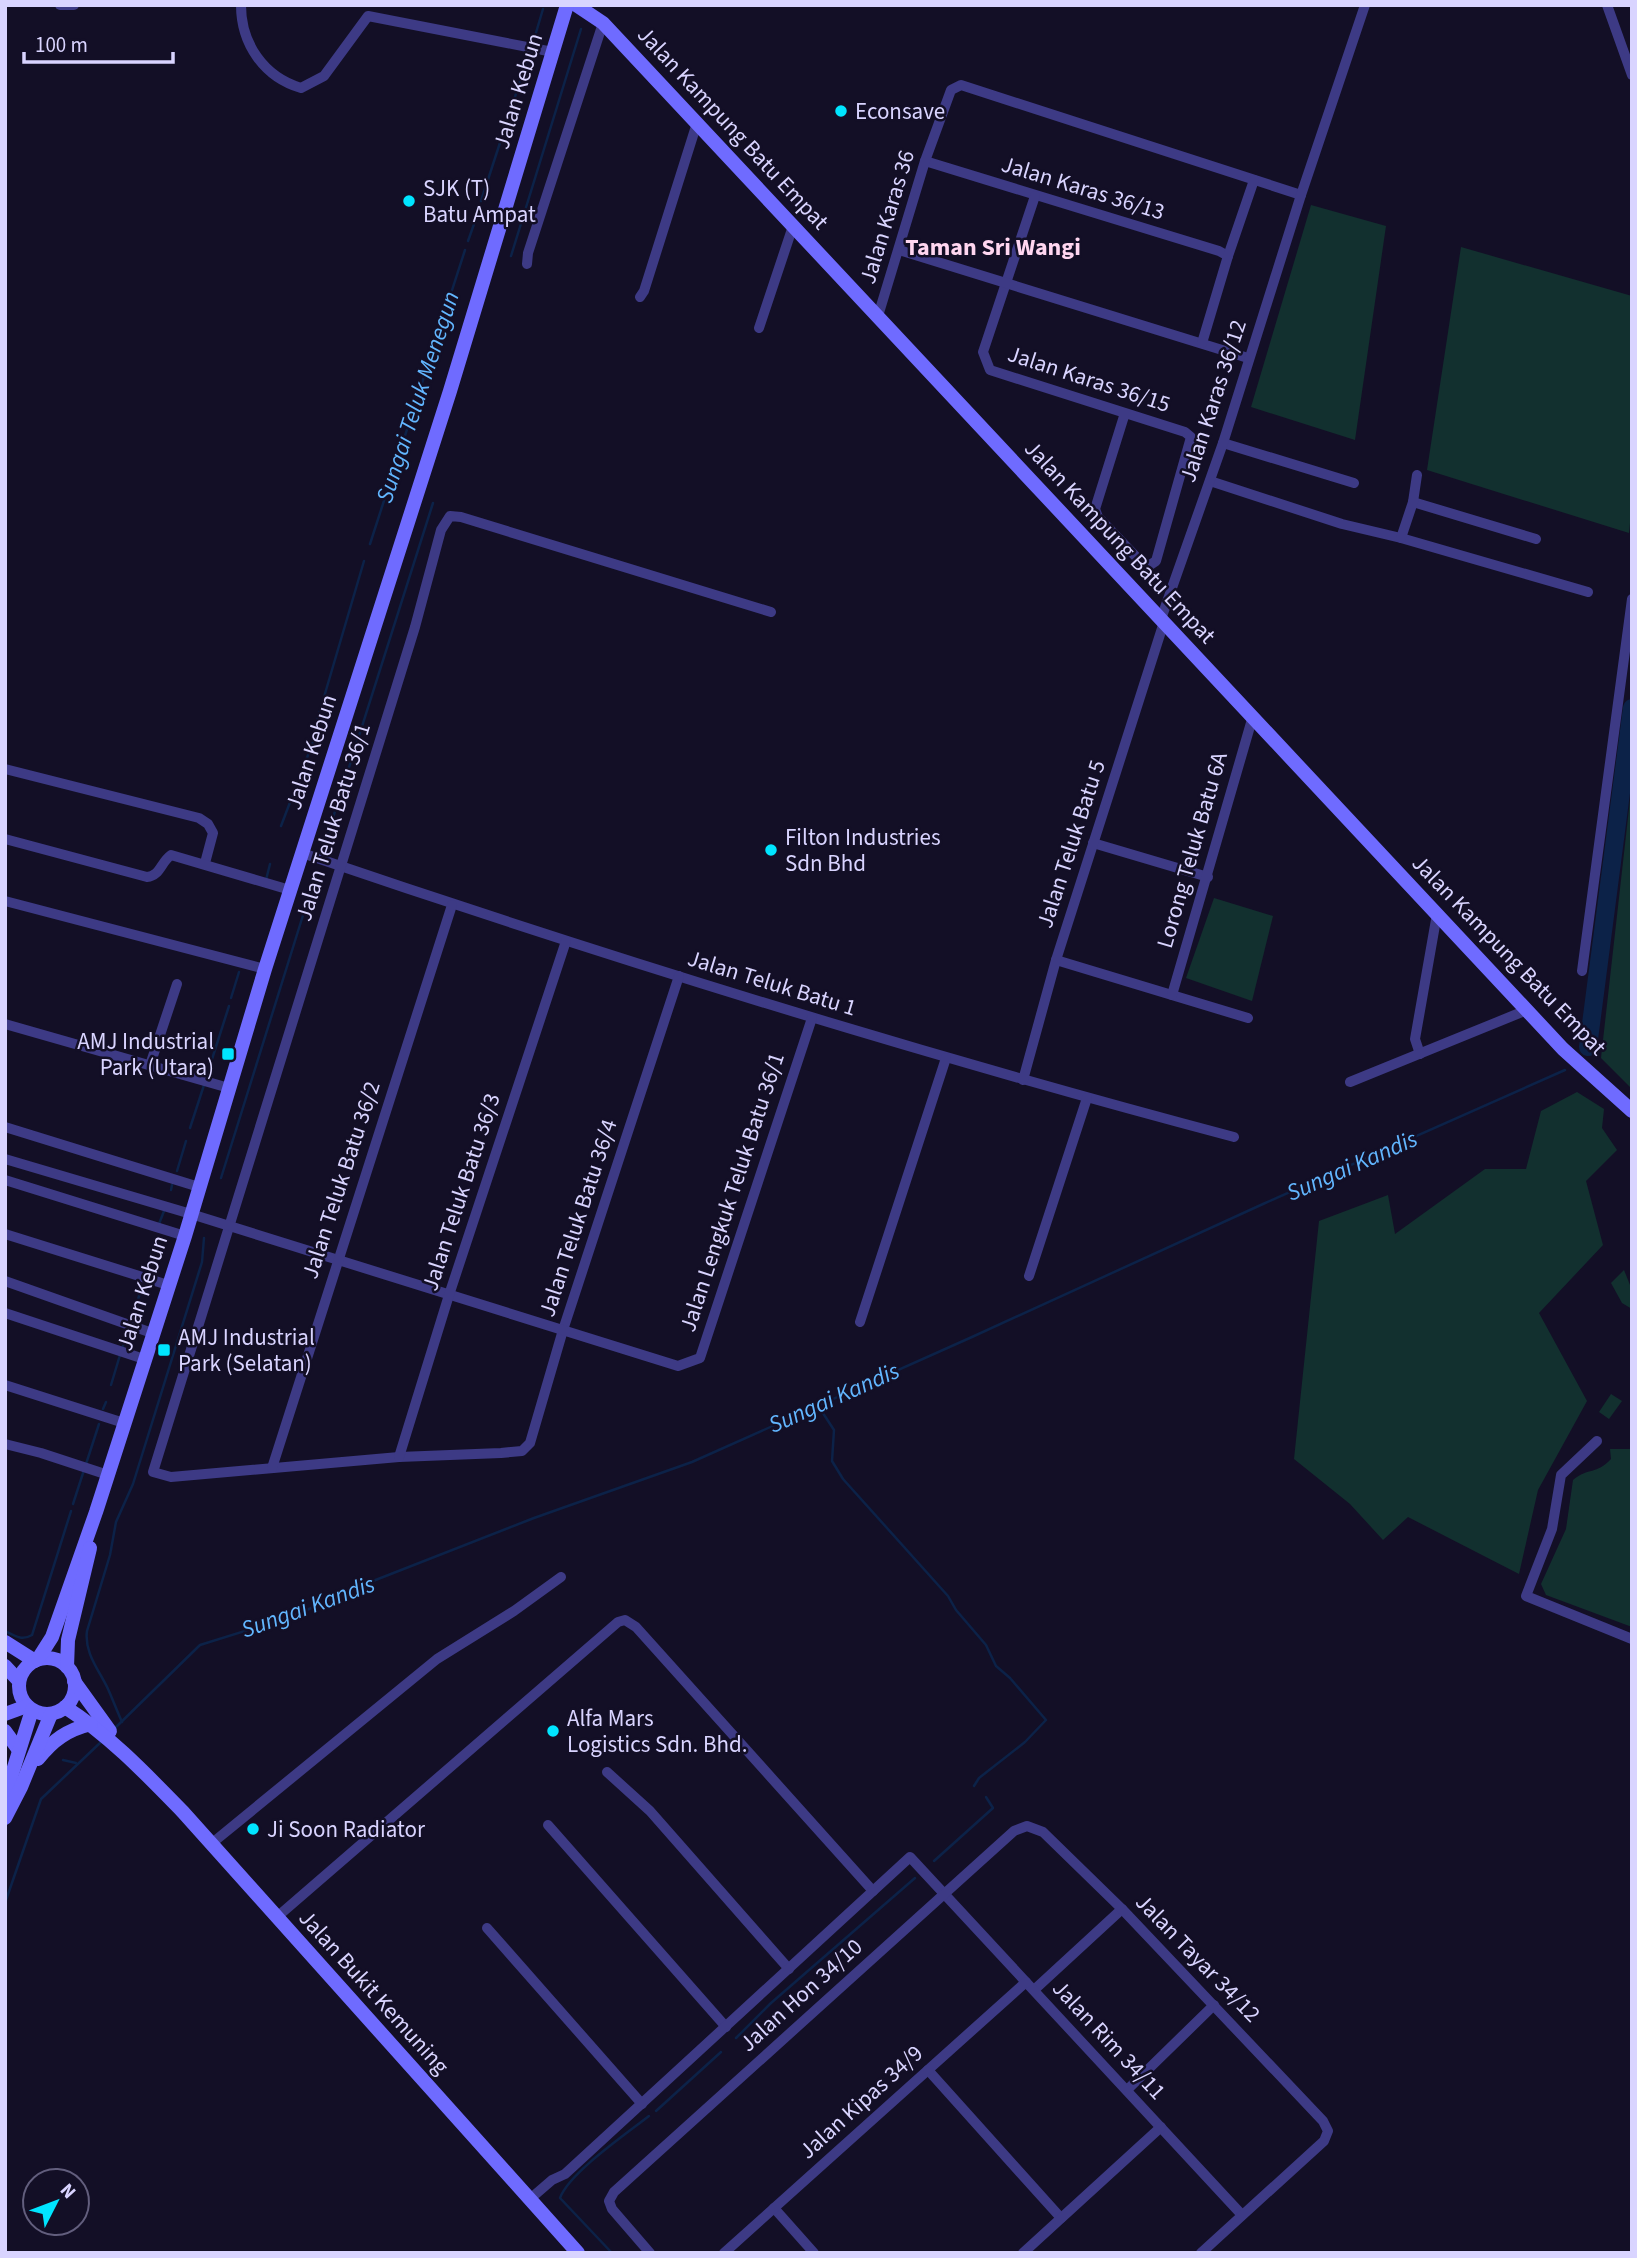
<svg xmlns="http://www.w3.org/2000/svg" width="1637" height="2258" viewBox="0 0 1637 2258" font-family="'Source Sans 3',sans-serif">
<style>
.green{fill:#12302f}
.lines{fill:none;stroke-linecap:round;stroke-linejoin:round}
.stream{stroke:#0c2248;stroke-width:2.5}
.river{stroke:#0c2248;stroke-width:18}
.street{stroke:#3d3a85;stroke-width:10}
.secondary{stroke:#6f6bff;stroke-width:14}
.poi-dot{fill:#00e5ff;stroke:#130f26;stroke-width:2.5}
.labels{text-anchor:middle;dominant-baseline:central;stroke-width:5;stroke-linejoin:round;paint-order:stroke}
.street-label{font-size:23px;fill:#d9d4ff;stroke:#130f26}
.poi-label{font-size:23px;fill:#d9d4ff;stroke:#130f26;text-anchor:start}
.neighbourhood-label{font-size:24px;font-weight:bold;fill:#ffd6f0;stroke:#130f26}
.water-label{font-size:24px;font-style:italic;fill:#62b6ff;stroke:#130f26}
</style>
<rect width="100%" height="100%" fill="#130f26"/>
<!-- green -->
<g class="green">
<path d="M1311,205l75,21 -31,214 -104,-33z"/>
<path d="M1461,247l171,49v208l-3,29 -202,-63z"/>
<path d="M1632,782v307l-31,-31z"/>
<path d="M1214,898l59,18 -21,85 -66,-23z"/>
<path d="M1577,1092l27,17 -2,19 15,22 -31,31 17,64 -64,68 48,88 -49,89 -19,84 -111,-57 -25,23 -33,-36 -56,-45 25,-238 69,-26 7,39 90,-65h41l15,-58z"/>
<path d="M1624,1270l8,20v19l-10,-6 -11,-20z"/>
<path d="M1611,1394l11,7 -13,18 -10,-7z"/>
<path d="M1610,1449h22v178l-86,-32 -5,-11 25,-55 7,-49c16,-13 23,-5 38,-21z"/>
</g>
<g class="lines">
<!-- stream -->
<g class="stream">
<path d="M535,36l8,-27"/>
<path d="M481,201l46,-141"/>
<path d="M468,241l11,-31"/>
<path d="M511,256l70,-227"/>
<path d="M370,544l95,-294"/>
<path d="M314,731l50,-170"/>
<path d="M281,826l32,-84"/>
<path d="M324,846l109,-343"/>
<path d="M266,880l4,-16"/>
<path d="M231,998l8,-26"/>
<path d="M206,1078l23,-72"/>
<path d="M190,1128l14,-43"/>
<path d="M177,1171l9,-30"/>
<path d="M221,1178l93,-298"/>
<path d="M171,1190l1,-5"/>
<path d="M159,1224l5,-13"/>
<path d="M148,1266l7,-28"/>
<path d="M131,1321l10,-31"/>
<path d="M122,1349l7,-20"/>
<path d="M111,1385l9,-30"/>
<path d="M819,1407l15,23 -2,31 11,18 105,117 8,14 30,35 10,21 14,12 36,42 -21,22 -46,36 -5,8"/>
<path d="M103,1409l3,-7"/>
<path d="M86,1464l13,-40"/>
<path d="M73,1504l11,-34"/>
<path d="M5,1631c10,5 17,10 27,4l39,-124"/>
<path d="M122,1722c-5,-11 -9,-22 -14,-33 -9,-19 -24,-36 -21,-58l23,-76 6,-33 17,-38 69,-222 2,-24"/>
<path d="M114,1729l86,-84 93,-29 80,-35 161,-63 158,-56 280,-125 291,-133 302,-134"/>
<path d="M63,1760l13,3"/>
<path d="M934,1861l59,-53 -7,-11"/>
<path d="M5,1903l36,-104 60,-57"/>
<path d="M736,2038l35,-35 144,-125"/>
<path d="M656,2111l65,-59"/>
<path d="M612,2253l-52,-55c9,-25 66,-64 89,-82"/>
</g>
<!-- river -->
<path class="river" d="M1588,1047l44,-339"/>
<!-- street -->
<g class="street">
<path d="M60,5h14"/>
<path d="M241,5c0,39 23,72 60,83l23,-12 44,-60 185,36"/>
<path d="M1607,5l25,70"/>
<path d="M925,161l294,90 9,5"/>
<path d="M1035,196l-52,156 7,18 195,62 6,5 -35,124 -6,4 -9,-3 -43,-45 -3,-8 30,-96"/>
<path d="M899,250l349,108"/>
<path d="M527,264l1,-11 75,-230"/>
<path d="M640,297l4,-6 53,-168"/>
<path d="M878,316l47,-155 26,-71 10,-5 340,110"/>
<path d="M759,328l34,-102"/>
<path d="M1202,343l26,-87 26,-76"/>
<path d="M1223,443l131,40"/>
<path d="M1210,481l132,43 59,14 187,54"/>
<path d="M1413,502l123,37"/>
<path d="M1401,538l12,-36 4,-27"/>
<path d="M1161,619l62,-176 78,-248 64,-190"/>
<path d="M5,769l194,49 9,6 5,9 -8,30"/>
<path d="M5,839l142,38c13,-1 14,-15 24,-22l119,35"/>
<path d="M1093,843l115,34"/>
<path d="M302,853c308,105 618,201 932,284"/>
<path d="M5,901l260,68"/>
<path d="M1056,960l192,58"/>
<path d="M1582,971l50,-372"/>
<path d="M679,976l-116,354 -33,113 -8,8 -21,2 -102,4 -228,20 -18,-5 262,-845 26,-97 9,-14 11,1 310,95"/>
<path d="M1172,995l81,-279"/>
<path d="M5,1024l224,64"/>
<path d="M1420,1054l-5,-15 22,-125"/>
<path d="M150,1065l27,-81"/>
<path d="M1023,1080l33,-120 108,-338"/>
<path d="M1350,1082l177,-72"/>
<path d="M5,1127l194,60"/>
<path d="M5,1159l186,55 487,152 22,-8 112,-340"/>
<path d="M5,1180l180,56"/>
<path d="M5,1234l163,51"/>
<path d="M1029,1276l58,-178"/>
<path d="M5,1281l147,52"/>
<path d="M5,1313l139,46"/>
<path d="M860,1322l86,-264"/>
<path d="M5,1385l119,38"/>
<path d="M1597,1441l-36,34 -9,54 -26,67 106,43"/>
<path d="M5,1444l36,9 67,22"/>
<path d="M399,1457l50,-162 117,-354"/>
<path d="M272,1468l180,-563"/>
<path d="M607,1772l43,39 139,158"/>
<path d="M548,1825l178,202"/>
<path d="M211,1844l226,-185 77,-48 47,-34"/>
<path d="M277,1917l341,-295 7,-2 11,7 237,264"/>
<path d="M487,1928l155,176"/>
<path d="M1034,1990l88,-81"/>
<path d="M928,2070l133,148"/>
<path d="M1127,2090l87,-85"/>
<path d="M530,2199l22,-19 13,-6 345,-317 332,358"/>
<path d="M774,2208l40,45"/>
<path d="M650,2253l-38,-44 -3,-8 5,-9 400,-361 13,-5 16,6 79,77 201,212 5,10 -4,10 -123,112"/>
<path d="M724,2253l302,-271"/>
<path d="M1023,2253l138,-126"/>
</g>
<!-- secondary -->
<g class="secondary">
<path d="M576,5l27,18 960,1026 69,62"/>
<path d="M5,1642l30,19"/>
<circle cx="47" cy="1686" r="28"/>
<path d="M38,1659l14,-22 44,-125 89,-276 80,-267 185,-578 117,-386"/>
<path d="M5,1666l14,15"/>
<path d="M67,1667l1,-27 22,-92"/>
<path d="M74,1681l36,50"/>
<path d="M65,1707c45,29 81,67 118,105l395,441"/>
<path d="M5,1714l22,-8"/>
<path d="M5,1731l13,18"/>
<path d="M38,1759c15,-19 29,-29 53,-35"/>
<path d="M9,1804l1,-24 22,-70"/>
<path d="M5,1818l16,-31 30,-73"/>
</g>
</g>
<!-- markers -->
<g class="poi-dot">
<circle cx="841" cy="111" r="7"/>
<circle cx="409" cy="201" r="7"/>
<circle cx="771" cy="850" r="7"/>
<rect x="221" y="1047" width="14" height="14" rx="3.5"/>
<rect x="157" y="1343" width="14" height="14" rx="3.5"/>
<circle cx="553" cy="1731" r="7"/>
<circle cx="253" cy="1829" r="7"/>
</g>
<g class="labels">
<!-- street labels -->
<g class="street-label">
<text transform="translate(518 91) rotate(-73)">Jalan Kebun</text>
<text transform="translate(733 128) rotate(47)">Jalan Kampung Batu Empat</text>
<text transform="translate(1083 188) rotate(17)">Jalan Karas 36/13</text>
<text transform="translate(887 217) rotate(-73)">Jalan Karas 36</text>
<text transform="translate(1089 379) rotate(18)">Jalan Karas 36/15</text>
<text transform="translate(1213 401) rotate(-72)">Jalan Karas 36/12</text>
<text transform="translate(1120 542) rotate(47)">Jalan Kampung Batu Empat</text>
<text transform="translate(311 752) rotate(-72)">Jalan Kebun</text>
<text transform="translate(333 822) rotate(-73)">Jalan Teluk Batu 36/1</text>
<text transform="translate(1071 844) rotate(-72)">Jalan Teluk Batu 5</text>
<text transform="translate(1192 850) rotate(-74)">Lorong Teluk Batu 6A</text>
<text transform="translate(1509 955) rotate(46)">Jalan Kampung Batu Empat</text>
<text transform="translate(772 983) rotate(17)">Jalan Teluk Batu 1</text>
<text transform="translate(341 1180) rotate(-72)">Jalan Teluk Batu 36/2</text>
<text transform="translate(461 1192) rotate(-72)">Jalan Teluk Batu 36/3</text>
<text transform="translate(732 1192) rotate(-72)">Jalan Lengkuk Teluk Batu 36/1</text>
<text transform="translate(578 1218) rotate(-72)">Jalan Teluk Batu 36/4</text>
<text transform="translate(142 1293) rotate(-72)">Jalan Kebun</text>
<text transform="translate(1198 1958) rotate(46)">Jalan Tayar 34/12</text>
<text transform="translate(374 1992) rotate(48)">Jalan Bukit Kemuning</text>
<text transform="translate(801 1995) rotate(-42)">Jalan Hon 34/10</text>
<text transform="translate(1109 2040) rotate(47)">Jalan Rim 34/11</text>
<text transform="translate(861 2102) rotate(-42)">Jalan Kipas 34/9</text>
</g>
<!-- poi labels -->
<g class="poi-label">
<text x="855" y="111">Econsave</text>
<text x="423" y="188">SJK (T)<tspan x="423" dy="26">Batu Ampat</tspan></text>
<text x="785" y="837">Filton Industries<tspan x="785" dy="26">Sdn Bhd</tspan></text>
<text x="214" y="1041" text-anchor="end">AMJ Industrial<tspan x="214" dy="26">Park (Utara)</tspan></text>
<text x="178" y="1337">AMJ Industrial<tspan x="178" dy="26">Park (Selatan)</tspan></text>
<text x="567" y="1718">Alfa Mars<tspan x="567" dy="26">Logistics Sdn. Bhd.</tspan></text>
<text x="267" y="1829">Ji Soon Radiator</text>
</g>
<!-- neighbourhood labels -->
<g class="neighbourhood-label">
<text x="993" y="247">Taman Sri Wangi</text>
</g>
<!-- water labels -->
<g class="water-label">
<text transform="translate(418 397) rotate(-72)">Sungai Teluk Menegun</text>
<text transform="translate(1352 1166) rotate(-24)">Sungai Kandis</text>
<text transform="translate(834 1398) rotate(-24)">Sungai Kandis</text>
<text transform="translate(308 1607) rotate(-20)">Sungai Kandis</text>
</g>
</g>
<!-- border -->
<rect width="1637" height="2258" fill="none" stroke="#d9d4ff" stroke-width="14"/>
<!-- north arrow -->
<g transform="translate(56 2202) rotate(48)"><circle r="33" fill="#130f26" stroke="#625e7d" stroke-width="2"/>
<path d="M0-5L12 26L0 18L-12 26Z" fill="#00e5ff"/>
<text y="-10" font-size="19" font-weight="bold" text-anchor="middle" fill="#d9d4ff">N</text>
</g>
<!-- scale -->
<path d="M24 52v10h149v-10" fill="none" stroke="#d9d4ff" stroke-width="3.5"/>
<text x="35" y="52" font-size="21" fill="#d9d4ff" stroke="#130f26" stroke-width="5" paint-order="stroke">100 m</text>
</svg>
